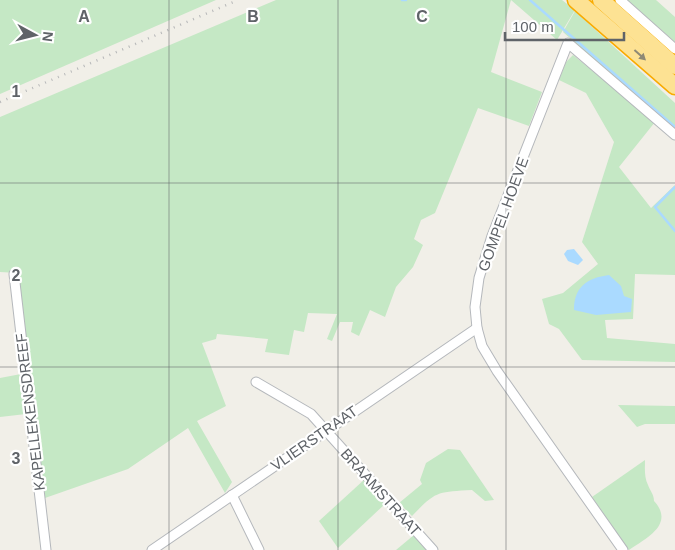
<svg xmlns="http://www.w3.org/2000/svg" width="675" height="550" viewBox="0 0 675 550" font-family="Arial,sans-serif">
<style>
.green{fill:#c5e8c5}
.water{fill:#aadaff}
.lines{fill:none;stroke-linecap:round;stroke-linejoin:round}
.stream{stroke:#aadaff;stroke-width:2.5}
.street-casing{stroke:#b5b8bc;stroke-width:11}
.highway-casing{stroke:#f9ab00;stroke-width:19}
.street{stroke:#fff;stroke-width:9}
.highway{stroke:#fde293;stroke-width:16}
.rail{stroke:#b6b7b8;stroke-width:2.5;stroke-dasharray:1 6;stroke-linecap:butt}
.oneway{fill:#8e8975}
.grid{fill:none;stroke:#5f6368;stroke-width:1;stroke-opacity:0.55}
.labels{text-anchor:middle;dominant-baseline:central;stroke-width:4.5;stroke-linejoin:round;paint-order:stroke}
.street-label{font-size:15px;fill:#5f6368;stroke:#fff}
.grid-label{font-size:16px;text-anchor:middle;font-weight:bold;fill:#5f6368;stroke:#fff;stroke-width:4.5;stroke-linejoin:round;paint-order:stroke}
</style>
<rect width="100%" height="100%" fill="#f1efe8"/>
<!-- green -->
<g class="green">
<path d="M0,0h216l-216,94z"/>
<path d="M276,0h286l13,10 -18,30 -46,-40 -20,72 51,20 -13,34 -51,-18 -43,105 -14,7 -7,19 9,6 -10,22 -17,20 -11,30 -15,-7 -11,26 -8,-4 2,-10h-13l-8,19 -5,-2 10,-25 -29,-1 -4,19 -10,-2 -5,25 -24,-3 3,-13 -51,-5 -1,5 -14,4 24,63 -29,15 35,61 -7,11 -37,-65 -60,41 -83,29 -27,-225 -18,-1v-155z"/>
<path d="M627,0h29l19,17v25z"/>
<path d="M575,11l100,92v28l-112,-99z"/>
<path d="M573,55l82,67 -36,45 32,41 24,-23v90l-40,-1 -2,45 -28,1 2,18 68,6v18l-93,-2 -23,-31 -10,-5 -7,-25 21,-6 35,-29 -16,-22 32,-100 -28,-49 -27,-13 7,-18z"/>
<path d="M21,374l5,40 -26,3v-39z"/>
<path d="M618,405l57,1v18h-30l-8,3z"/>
<path d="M448,449l12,1 34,50 -9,1 -13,-11c-35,2 -36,1 -60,26l-13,-13 23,-19 -2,-4 6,-17z"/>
<path d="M645,460c0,8 -1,17 3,25 2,6 6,9 6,16 21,23 -7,37 -25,49l-37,-53z"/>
<path d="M365,479l21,24 -48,45 -19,-27z"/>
<path d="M414,535l15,15h-33z"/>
</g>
<!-- water -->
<g class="water">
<path d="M574,249l9,11 -5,5 -10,-4 -4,-7 3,-4z"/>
<path d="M609,275l12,11 3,10 8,3 -1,13 -35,3 -22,-5c0,-23 13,-32 35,-35z"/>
</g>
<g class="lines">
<!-- stream -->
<g class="stream">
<path d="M402,0h4"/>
<path d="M530,0l145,127"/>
<path d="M675,187l-20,20 20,24"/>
</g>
<defs>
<g id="street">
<path d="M620,0l55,49"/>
<path d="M14,274l32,276"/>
<path d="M256,382l55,32 122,136"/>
<path d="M232,495l27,55"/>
<path d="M152,550l325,-222"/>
<path d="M623,550l-126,-179 -15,-25 -5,-18 -2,-21 4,-29 13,-42 76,-193 107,92"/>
</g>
<g id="highway">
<path d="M576,0l99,86"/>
<path d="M601,0l74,66"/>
</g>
</defs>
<!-- street casing -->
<use href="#street" class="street-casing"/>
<!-- highway casing -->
<use href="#highway" class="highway-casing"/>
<!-- street -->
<use href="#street" class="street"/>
<!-- highway -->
<use href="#highway" class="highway"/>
<!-- rail -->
<path class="rail" d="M0,102l238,-102"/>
</g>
<!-- one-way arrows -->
<defs><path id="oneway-solid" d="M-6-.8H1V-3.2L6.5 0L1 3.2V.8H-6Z" transform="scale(1.25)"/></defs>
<use class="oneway" href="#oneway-solid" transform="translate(640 55) rotate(42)"/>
<!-- grid -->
<path class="grid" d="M169,0v550M338,0v550M506,0v550M0,183h675M0,367h675"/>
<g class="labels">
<!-- street labels -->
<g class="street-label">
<text transform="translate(503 214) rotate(-70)">GOMPEL HOEVE</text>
<text transform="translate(30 412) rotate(-97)">KAPELLEKENSDREEF</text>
<text transform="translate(314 438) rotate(-35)">VLIERSTRAAT</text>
<text transform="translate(381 492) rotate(48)">BRAAMSTRAAT</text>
</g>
</g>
<g class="grid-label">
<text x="84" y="22">A</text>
<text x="253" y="22">B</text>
<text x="422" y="22">C</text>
<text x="16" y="97">1</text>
<text x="16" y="281">2</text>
<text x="16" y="464">3</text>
</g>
<!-- north arrow -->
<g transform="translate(35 35) rotate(97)" stroke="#ffffff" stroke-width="4" paint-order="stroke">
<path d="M0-4L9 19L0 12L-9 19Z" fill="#5f6368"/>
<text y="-8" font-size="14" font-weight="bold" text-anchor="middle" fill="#5f6368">N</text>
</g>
<!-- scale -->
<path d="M505 32v8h119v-8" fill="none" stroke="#5f6368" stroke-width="2.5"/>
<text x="512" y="32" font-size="15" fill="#5f6368" stroke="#ffffff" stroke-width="4" paint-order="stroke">100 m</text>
</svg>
